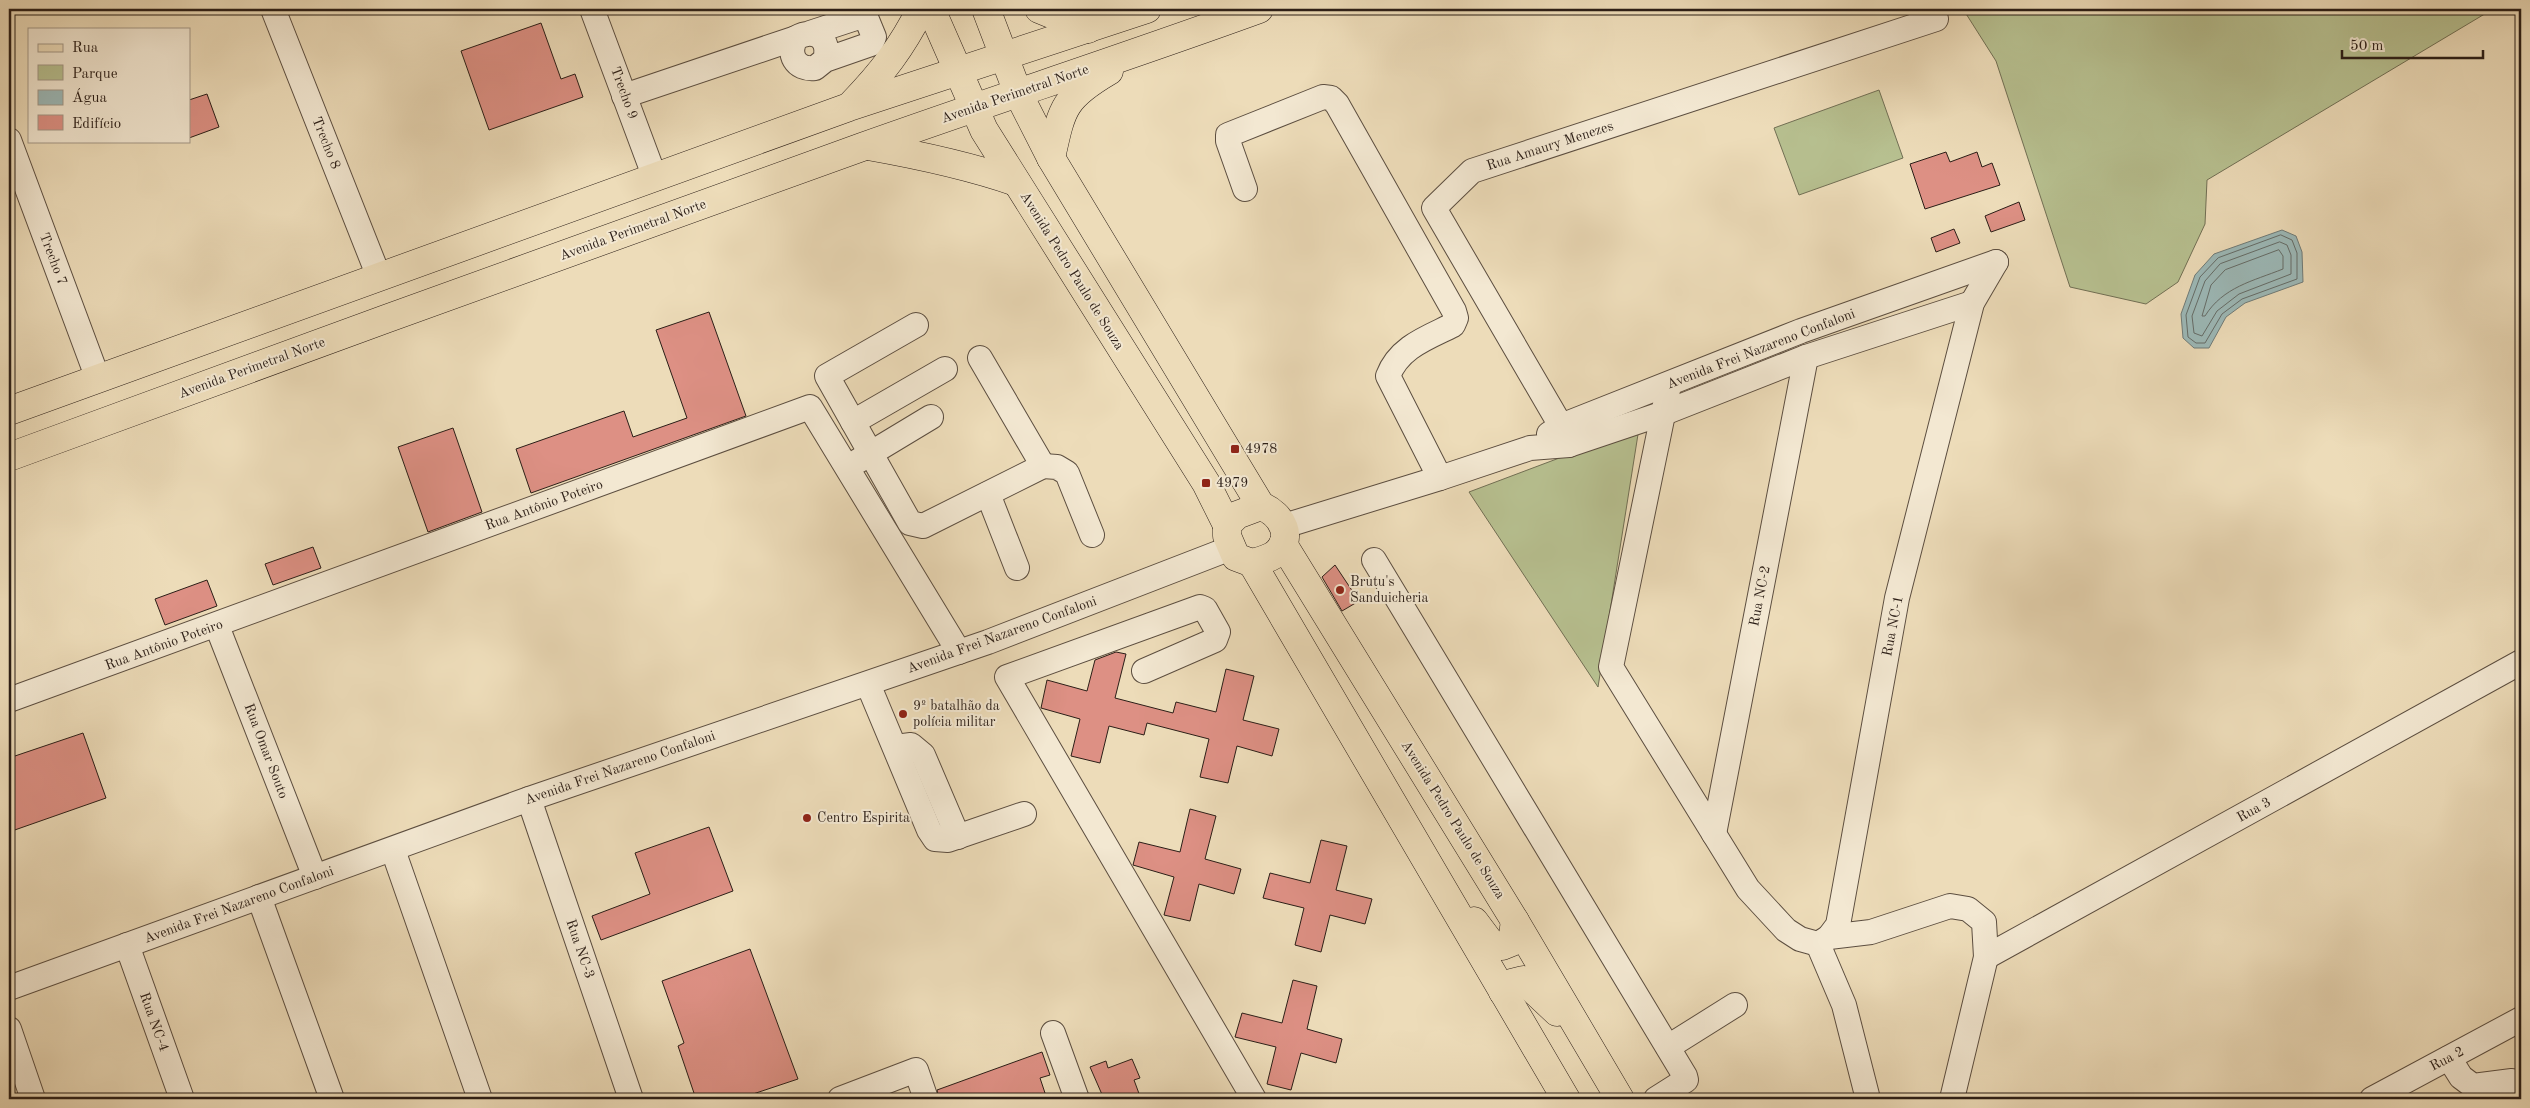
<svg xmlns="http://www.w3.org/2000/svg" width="2530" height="1108" viewBox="0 0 2530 1108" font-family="'Old Standard TT',serif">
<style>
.green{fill:#b7c090;stroke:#716f54}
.water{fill:#9cb9b8;stroke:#6f7b78}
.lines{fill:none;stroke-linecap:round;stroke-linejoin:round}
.shore{stroke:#646c68;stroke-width:1}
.building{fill:#dd9084;stroke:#2b1e17}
.minor-casing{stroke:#5c4e40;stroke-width:26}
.major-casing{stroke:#2b1e17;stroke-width:29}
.highway-casing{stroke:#2b1e17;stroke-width:29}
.minor{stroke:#f3e8d2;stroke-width:24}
.major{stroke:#eddcb9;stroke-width:28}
.highway{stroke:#eddcb9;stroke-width:28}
.poi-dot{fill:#8f2418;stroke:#f3e8d2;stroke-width:2}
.labels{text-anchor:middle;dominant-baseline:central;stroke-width:4;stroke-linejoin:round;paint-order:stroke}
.street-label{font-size:14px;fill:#2b1e17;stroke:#f3e8d2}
.poi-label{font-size:14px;fill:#2b1e17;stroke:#f3e8d2;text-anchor:start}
</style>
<rect width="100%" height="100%" fill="#eddcb9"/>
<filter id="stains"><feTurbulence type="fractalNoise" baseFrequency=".004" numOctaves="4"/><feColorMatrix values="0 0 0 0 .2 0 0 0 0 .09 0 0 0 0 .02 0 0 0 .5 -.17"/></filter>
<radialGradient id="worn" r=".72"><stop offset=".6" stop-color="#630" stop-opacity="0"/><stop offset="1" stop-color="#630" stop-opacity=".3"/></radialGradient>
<!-- green -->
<g class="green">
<path d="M1963,9h530l-286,171 -2,44 -27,58 -32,22 -76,-17 -74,-226z"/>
<path d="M1879,90l24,68 -104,37 -25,-67z"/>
<path d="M1639,428l-41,259 -129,-195z"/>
</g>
<!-- water -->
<path class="water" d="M2282,230l14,6 6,16 1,30 -58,21 -19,14 -17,31h-15l-11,-10 -2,-24 14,-39 19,-21z"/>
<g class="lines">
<!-- shore -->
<g class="shore">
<path d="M2281,235l11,5 5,13v26l-55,20 -20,15 -17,29h-9l-8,-6 -2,-22 14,-38 18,-19z"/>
<path d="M2280,242l7,3 4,10v19l-52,20 -22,17 -15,25 -8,-3 -2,-17 13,-35 15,-17z"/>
<path d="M2279,250l4,6v13c-30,12 -60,18 -78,47h-3l9,-31 14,-15z"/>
</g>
</g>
<!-- building -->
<g class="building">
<path d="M541,23l20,56 14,-5 8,23 -94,33 -28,-79z"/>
<path d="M207,94l12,33 -30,11v-38z"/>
<path d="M1946,152l4,10 27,-10 5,15 10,-4 8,22 -75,24 -15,-45z"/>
<path d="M2019,202l6,18 -34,12 -6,-16z"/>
<path d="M1954,229l6,14 -24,9 -5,-14z"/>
<path d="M709,312l37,104 -215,77 -15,-44 108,-38 9,26 54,-19 -31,-88z"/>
<path d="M453,428l29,84 -54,20 -30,-85z"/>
<path d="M313,547l8,21 -48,17 -8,-21z"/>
<path d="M1335,565l24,36 -17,10 -20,-34z"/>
<path d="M207,580l10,26 -52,19 -10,-26z"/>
<path d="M1116,652l10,2 -11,44 58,15 3,-11 40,10 10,-43 28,7 -11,44 36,9 -7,27 -35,-10 -9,37 -28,-6 9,-38 -62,-16 -3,12 -35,-9 -9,37 -29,-7 9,-37 -39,-11 6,-28 40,11 8,-31z"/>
<path d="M83,733l23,65 -97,34v-74z"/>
<path d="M1190,809l26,7 -11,43 36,10 -7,25 -35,-10 -9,37 -26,-6 10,-38 -41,-12 6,-23 41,10z"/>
<path d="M709,827l24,64 -132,49 -9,-24 58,-22 -15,-41z"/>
<path d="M1321,840l26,6 -11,44 36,9 -7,25 -35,-9 -9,37 -26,-7 9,-37 -41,-10 7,-25 40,10z"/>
<path d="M750,949l48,130 -60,20h-42l-18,-53 6,-3 -22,-62z"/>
<path d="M1293,980l24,6 -10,43 35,10 -6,24 -35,-10 -10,37 -24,-6 9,-37 -41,-10 7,-24 40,10z"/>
<path d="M1042,1052l8,23 -10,3 7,21h-108l-2,-9z"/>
<path d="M1132,1059l8,19 -6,2 7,19h-37l-14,-32 16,-6 2,7z"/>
</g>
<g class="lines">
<defs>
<g id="minor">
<path d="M273,9l106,268"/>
<path d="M592,9l63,169"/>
<path d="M810,33l55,-18 9,22 -3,7 -46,16 -10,8c-20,2 -28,-14 -19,-30 19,-11 35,1 29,22"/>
<path d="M624,96l172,-58"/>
<path d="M9,140l89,239"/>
<path d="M1245,189l-17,-48v-6l95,-38 8,1 6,6 117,207 2,7 -3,7c-26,13 -54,22 -65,51l52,102"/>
<path d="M916,325l-89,51 83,147 13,3 120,-60 -63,-108"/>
<path d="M1669,385l-58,282 137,222 38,41 14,9 18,5"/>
<path d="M853,422l92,-53"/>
<path d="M1549,434l12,-8 240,-95 195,-69"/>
<path d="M1569,445l-8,-19 -127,-218 38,-37 464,-152"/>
<path d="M858,461l73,-44"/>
<path d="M1043,466l14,1 10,6 25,62"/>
<path d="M988,494l29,74"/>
<path d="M1284,526l156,-48 90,-30 39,-3 95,-32 142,-56 166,-54"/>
<path d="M1374,560l311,516 1,4 -30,19"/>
<path d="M217,626l98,251"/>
<path d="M1144,671l71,-31 3,-8 -13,-23 -5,-2 -193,70 247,422"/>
<path d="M868,684l61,146 6,9 13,1 76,-26"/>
<path d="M9,700l801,-293 149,245"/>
<path d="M896,747l15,-2 12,10 35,82"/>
<path d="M529,799l102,300"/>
<path d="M1714,834l92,-477"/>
<path d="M393,850l87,249"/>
<path d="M259,897l73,202"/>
<path d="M1829,937l42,-5 79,-26 18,3 16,13 2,35 -34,142"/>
<path d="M1818,944l11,-7 9,-12 59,-327 75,-295 24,-41"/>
<path d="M1818,944l26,61 24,94"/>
<path d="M127,945l55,154"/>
<path d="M1986,957l535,-295"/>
<path d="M9,988l520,-189 459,-157 243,-94"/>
<path d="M9,1029l24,70"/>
<path d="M1053,1033l24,66"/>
<path d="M1668,1047l67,-42"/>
<path d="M2449,1058l12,19 12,9 39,-5 9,3"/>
<path d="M840,1099l76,-29 10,29"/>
<path d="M2372,1099l149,-80"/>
</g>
<g id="major">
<path d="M931,9l53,121 222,353 21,42"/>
<path d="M986,9l32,84 33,65 210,348"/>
<path d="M1261,506c21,8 35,33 13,49 -6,4 -15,6 -22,8l-16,-6 -9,-21v-11l10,-10z"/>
<path d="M1283,544l232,377 105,178"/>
<path d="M1252,563l314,536"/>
<path d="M1474,921l18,24 10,1 10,-4 3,-21"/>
<path d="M1503,992l8,-9 12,-3 34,32"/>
</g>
<g id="highway">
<path d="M1039,9l49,20"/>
<path d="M852,104c30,-31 50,-57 69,-95"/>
<path d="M868,146c51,9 99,19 148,36"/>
<path d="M1051,158c11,-50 12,-60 58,-87"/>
<path d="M9,411l840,-304 298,-98"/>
<path d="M9,457c284,-104 568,-209 853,-310 132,-47 265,-90 397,-138"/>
</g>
</defs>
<!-- minor casing -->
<use href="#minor" class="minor-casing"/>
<!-- major casing -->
<use href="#major" class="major-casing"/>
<!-- highway casing -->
<use href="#highway" class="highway-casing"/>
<!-- minor -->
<use href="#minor" class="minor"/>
<!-- major -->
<use href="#major" class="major"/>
<!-- highway -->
<use href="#highway" class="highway"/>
</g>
<!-- markers -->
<g class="poi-dot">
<rect x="1230" y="444" width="10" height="10" rx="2.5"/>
<rect x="1201" y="478" width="10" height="10" rx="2.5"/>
<circle cx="1340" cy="590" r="5"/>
<circle cx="903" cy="714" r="5"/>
<circle cx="807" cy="818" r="5"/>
</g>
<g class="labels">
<!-- street labels -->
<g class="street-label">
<text transform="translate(624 93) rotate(70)">Trecho 9</text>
<text transform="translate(1015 94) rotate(-19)">Avenida Perimetral Norte</text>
<text transform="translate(326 143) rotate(68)">Trecho 8</text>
<text transform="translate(1550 146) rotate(-18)">Rua Amaury Menezes</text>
<text transform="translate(633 230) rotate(-20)">Avenida Perimetral Norte</text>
<text transform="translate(53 259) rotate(69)">Trecho 7</text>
<text transform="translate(1072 271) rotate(58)">Avenida Pedro Paulo de Souza</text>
<text transform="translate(1761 349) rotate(-21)">Avenida Frei Nazareno Confaloni</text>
<text transform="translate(252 368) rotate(-20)">Avenida Perimetral Norte</text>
<text transform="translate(544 505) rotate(-20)">Rua Antônio Poteiro</text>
<text transform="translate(1760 596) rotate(-79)">Rua NC-2</text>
<text transform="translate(1893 626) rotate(-79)">Rua NC-1</text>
<text transform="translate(1002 635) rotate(-20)">Avenida Frei Nazareno Confaloni</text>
<text transform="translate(164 645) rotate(-20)">Rua Antônio Poteiro</text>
<text transform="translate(266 751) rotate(69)">Rua Omar Souto</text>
<text transform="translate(620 768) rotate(-19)">Avenida Frei Nazareno Confaloni</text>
<text transform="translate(2254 810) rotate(-29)">Rua 3</text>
<text transform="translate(1453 820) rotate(58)">Avenida Pedro Paulo de Souza</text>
<text transform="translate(239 905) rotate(-20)">Avenida Frei Nazareno Confaloni</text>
<text transform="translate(580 949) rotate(71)">Rua NC-3</text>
<text transform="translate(154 1022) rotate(70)">Rua NC-4</text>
<text transform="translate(2447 1059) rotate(-28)">Rua 2</text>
</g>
<!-- poi labels -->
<g class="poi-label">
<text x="1245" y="449">4978</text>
<text x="1216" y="483">4979</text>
<text x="1350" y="582">Brutu's<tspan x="1350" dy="16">Sanduicheria</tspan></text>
<text x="913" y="706">9º batalhão da<tspan x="913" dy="16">polícia militar</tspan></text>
<text x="817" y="818">Centro Espirita</text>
</g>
</g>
<!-- margin -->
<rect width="2530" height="1108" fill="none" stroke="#eddcb9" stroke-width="30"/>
<rect x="10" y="10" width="2510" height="1088" fill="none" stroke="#2b1e17" stroke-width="2.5"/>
<rect x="15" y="15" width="2500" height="1078" fill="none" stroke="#2b1e17"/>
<!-- legend -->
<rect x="28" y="28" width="162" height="115" fill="#f3e8d2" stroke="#a39787"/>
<rect x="38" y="44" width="25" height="8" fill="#eddcb9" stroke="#a39787"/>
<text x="72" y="52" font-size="15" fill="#2b1e17">Rua</text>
<rect x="38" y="65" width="25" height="15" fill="#b7c090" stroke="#a39787"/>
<text x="72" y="78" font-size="15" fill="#2b1e17">Parque</text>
<rect x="38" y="90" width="25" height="15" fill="#9cb9b8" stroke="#a39787"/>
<text x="72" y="102" font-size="15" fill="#2b1e17">Água</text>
<rect x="38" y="115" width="25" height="15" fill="#dd9084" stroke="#a39787"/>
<text x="72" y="128" font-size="15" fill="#2b1e17">Edifício</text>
<!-- scale -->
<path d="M2342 50v8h141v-8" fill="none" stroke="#2b1e17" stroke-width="2.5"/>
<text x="2350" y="50" font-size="15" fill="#2b1e17" stroke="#f3e8d2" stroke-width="4" paint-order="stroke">50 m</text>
<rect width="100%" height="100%" filter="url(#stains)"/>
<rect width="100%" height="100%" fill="url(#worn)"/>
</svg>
